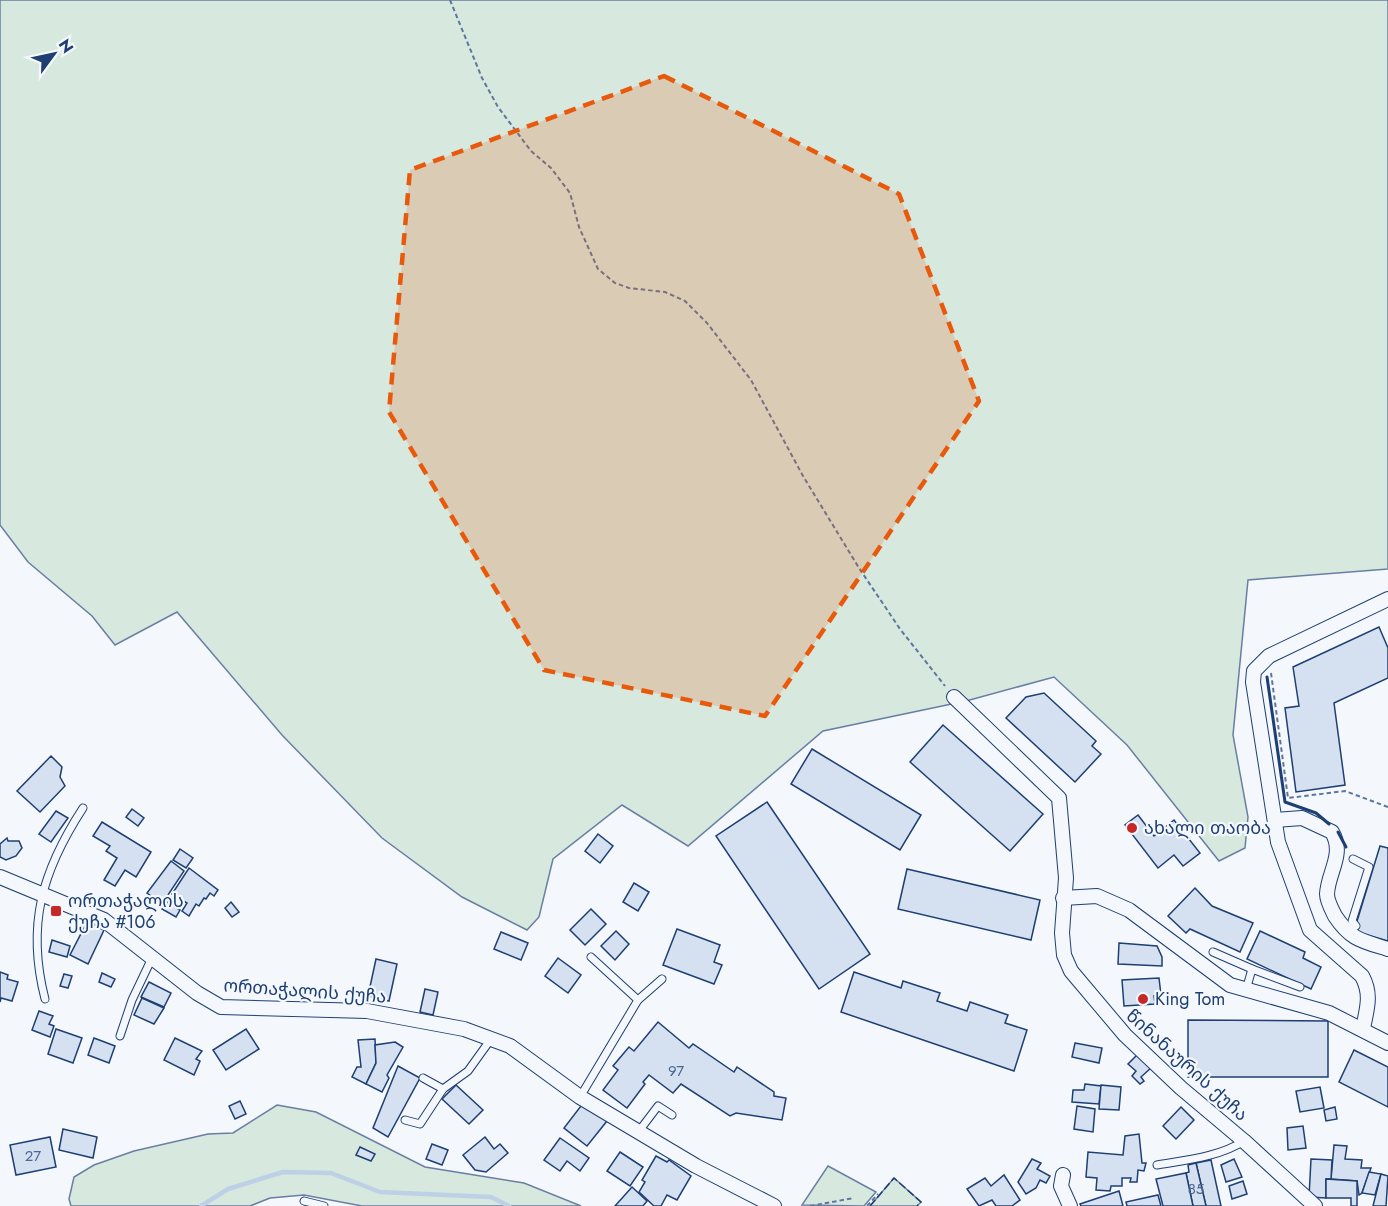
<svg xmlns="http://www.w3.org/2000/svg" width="1388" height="1206" viewBox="0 0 1388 1206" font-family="Jost,'Noto Sans Georgian',sans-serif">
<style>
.green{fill:#d7e8df;stroke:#687fa3;stroke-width:1.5}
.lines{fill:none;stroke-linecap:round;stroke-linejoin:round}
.stream{stroke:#bed0e5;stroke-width:4.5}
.building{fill:#d5e0f0;stroke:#1d3f73;stroke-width:1.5}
.lane-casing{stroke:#1d3f73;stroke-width:9}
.street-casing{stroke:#1d3f73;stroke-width:16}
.path{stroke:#5e769c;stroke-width:2;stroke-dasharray:4.5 3;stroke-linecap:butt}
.lane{stroke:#f4f7fb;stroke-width:7}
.street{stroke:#f4f7fb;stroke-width:14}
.fence{stroke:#1d3f73;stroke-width:1.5;stroke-dasharray:8 3;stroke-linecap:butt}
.wall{stroke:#1d3f73;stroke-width:3}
.marked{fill:#e8590c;fill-opacity:0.2;stroke:#e8590c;stroke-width:4.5;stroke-dasharray:12 8;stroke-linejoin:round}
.poi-dot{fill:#c62828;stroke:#f4f7fb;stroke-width:2}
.labels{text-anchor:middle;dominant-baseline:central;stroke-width:4.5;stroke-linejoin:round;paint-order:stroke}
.number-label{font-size:15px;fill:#4b6792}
.poi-label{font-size:18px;fill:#1d3f73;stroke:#f4f7fb;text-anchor:start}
.street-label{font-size:18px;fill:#1d3f73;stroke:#f4f7fb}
</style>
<rect width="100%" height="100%" fill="#f4f7fb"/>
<!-- green -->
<g class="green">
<path d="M0,0h1388v569l-140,11 -15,155 15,82 -3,31 -26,13 -92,-116 -73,-68 -88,24 -143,30 -135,115 -66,-41 -69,54 -14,58 -12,13 -65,-33 -80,-59 -100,-103 -105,-123 -62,33 -23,-29 -64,-54 -28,-37z"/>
<path d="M277,1105l39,7 109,55 99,16 57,23h-219l-58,-11 -34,3 -20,8h-179l-2,-7 5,-22 20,-12 40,-14 74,-17 25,-1z"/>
<path d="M828,1166l48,26 -12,14 -62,-1z"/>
<path d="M894,1178l27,24 -4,4h-47z"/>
</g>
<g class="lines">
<!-- stream -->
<path class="stream" d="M201,1206l27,-17 55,-17 48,1 49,19 111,5 18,9"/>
</g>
<!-- building -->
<g class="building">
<path d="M1379,627l9,21v30l-54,25 11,82 -49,7 -11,-84 14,-2 -6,-39z"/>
<path d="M1044,693l52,48 -4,5 9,8 -26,28 -69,-64 20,-21z"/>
<path d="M943,725l100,89 -33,37 -100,-89z"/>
<path d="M812,749l109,66 -21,35 -109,-66z"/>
<path d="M51,756l11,11 -2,10 5,9 -25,26 -23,-21z"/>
<path d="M767,802l103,152 -51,35 -103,-153z"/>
<path d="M132,809l12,9 -6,8 -12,-9z"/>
<path d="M56,811l12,7 -17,24 -12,-8z"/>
<path d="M1138,815l16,21 20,-16 26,33 -17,13 -9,-11 -16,13 -33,-43z"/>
<path d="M102,822l49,30 -15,25 -11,-7 -10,16 -11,-6 13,-22 -11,-7 4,-5 -17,-10z"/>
<path d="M598,834l15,12 -13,17 -15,-12z"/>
<path d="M7,838l1,3h11l3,7 -6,8 -10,4 -6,-3v-13z"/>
<path d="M1380,846l8,2v93l-34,-10z"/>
<path d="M180,849l13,9 -7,10 -13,-8z"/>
<path d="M171,861l13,10 -22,33 -15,-11z"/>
<path d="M189,868l29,22 -4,6 -4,-3 -4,6 -2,-1 -5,8 -3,-2 -7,12 -7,-5 5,-8 -15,-9z"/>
<path d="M907,869l133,31 -9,40 -133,-31z"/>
<path d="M634,883l15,9 -11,19 -15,-9z"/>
<path d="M1195,888l17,18 41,17 -13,29 -50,-23 -4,4 -18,-17z"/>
<path d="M167,902l13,8 -4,7 -14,-8z"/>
<path d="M231,902l8,10 -7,5 -7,-9z"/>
<path d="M591,909l15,15 -21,21 -15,-15z"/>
<path d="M87,922l17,8 -16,34 -18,-9z"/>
<path d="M677,929l43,16 -6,17 8,3 -8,19 -51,-19z"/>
<path d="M616,931l13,13 -14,16 -14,-14z"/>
<path d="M1260,931l45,21 -2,6 18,9 -10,22 -64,-30z"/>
<path d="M501,932l27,11 -7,17 -27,-11z"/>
<path d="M52,940l18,6 -3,11 -18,-5z"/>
<path d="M1119,943l38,3 5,11v9l-44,-2z"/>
<path d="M558,958l23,17 -13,18 -23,-17z"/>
<path d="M376,959l21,5 -8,37 -21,-5z"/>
<path d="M0,972l8,3 -1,4 11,3 -6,19 -11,-3 -1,4z"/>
<path d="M854,972l47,16 2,-7 37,12 -3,8 30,10 3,-9 38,13 -3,8 22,7 -13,41 -173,-59z"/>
<path d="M102,973l13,6 -4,8 -12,-5z"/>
<path d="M64,974l8,2 -4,12 -8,-2z"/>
<path d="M1159,978l2,17 -7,1 1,8 -31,2 -2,-26z"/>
<path d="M149,982l22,11 -7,14 -23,-10z"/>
<path d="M425,989l13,3 -5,23 -13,-3z"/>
<path d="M142,998l22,10 -10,16 -20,-9z"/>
<path d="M39,1011l14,5 -4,8 5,2 -4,11 -18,-7z"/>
<path d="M1188,1020l140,1v56h-140z"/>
<path d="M658,1022l31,26 4,-4 41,28 3,-5 37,25v4l12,2 -4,22 -46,-7 -6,3 -49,-32 -8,9 -24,-18 -6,7 2,2 -18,24 -24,-18 15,-20 -5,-4 16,-19 5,4z"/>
<path d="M56,1029l26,9 -9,25 -25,-9z"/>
<path d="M246,1029l13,20 -33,21 -13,-20z"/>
<path d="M94,1038l21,8 -6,17 -21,-8z"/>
<path d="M175,1038l27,13 -6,8 4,2 -6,14 -30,-15z"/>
<path d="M375,1039l1,24 -10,21 -14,-7 5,-10h4l-3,-27z"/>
<path d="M395,1042l8,5 -16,28 2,3 -7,14 -16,-8 10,-21 -1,-18z"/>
<path d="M1075,1043l27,5 -3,15 -27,-6z"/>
<path d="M1354,1050l34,17v40l-49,-25z"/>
<path d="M1140,1052l13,14 -12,11 3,4 -4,3 -8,-8 4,-5 -8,-7z"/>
<path d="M398,1066l22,12 -32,59 -15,-9z"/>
<path d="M1085,1084l16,2 -2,18 -27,-2 1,-12h11z"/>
<path d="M456,1085l27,25 -14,14 -27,-25z"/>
<path d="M1101,1085l20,2 -2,23 -20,-1z"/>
<path d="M1320,1087l4,21 -24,4 -4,-21z"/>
<path d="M240,1101l6,13 -11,5 -6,-13z"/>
<path d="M584,1102l23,19 -20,25 -23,-18z"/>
<path d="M1077,1106l18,3 -2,23 -19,-3z"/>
<path d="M1181,1107l13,13 -18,19 -13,-13z"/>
<path d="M1335,1107l2,12 -11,2 -2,-11z"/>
<path d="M1303,1126l3,22 -18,2 -1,-22z"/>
<path d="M63,1129l34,8 -4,21 -34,-8z"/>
<path d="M1139,1134l3,29h4l-2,8 -6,-1 -1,12h-7l1,-4h-9v8h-11l-1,5 -14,-1 1,-12 -11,-1 2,-25 35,3 2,-19z"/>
<path d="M50,1137l6,30 -40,8 -6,-30z"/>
<path d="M485,1137l9,12 6,-5 8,9 -22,19 -11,-2 -12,-15z"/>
<path d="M560,1138l29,20 -9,13 -13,-10 -7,10 -16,-11z"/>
<path d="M432,1144l16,6 -6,15 -16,-6z"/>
<path d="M1334,1145l13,1 -2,13 17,1 -1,8h10l-9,25 -3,2 -2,-14 -26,-2z"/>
<path d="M360,1147l15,7 -4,7 -15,-6z"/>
<path d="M620,1152l23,15 -13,19 -23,-15z"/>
<path d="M656,1156l11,6 2,-2 22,16 -14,24 -10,-5 -6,11h-7l-15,-14 6,-10 -3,-2z"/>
<path d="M1032,1159l9,4 -4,6 13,7 -4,7 -6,-3 -4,8 -10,6 -8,-12z"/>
<path d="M1234,1159l8,18 -16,5 -5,-17z"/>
<path d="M1311,1159l21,1 -1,19h-5v19l-17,-1z"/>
<path d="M1211,1160l10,46h-15l-10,-43z"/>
<path d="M1196,1163l10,43h-13l-7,-33 3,-1 -1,-7z"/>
<path d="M1369,1172l12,2 -6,21 -13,-2z"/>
<path d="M1186,1173l7,33h-30l-7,-27z"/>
<path d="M1381,1174l7,2 -2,30h-13z"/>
<path d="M1004,1175l16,25 -8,6h-16l-4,-6 -13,6 -12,-17 18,-11 6,8z"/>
<path d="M1326,1179l31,2v25h-6v-8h-25z"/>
<path d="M1243,1181l4,13 -15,5 -3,-13z"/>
<path d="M632,1187l15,14 -4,5h-28z"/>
<path d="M1119,1191l4,15h-42l-1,-2z"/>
<path d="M1158,1195l3,11h-34l-1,-4z"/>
</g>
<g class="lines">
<defs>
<g id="lane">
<path d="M1353,859l16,8 -17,54 4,5"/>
<path d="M1213,952l39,17"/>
<path d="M591,957l47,43"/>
<path d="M1246,990l6,-21 48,18"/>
<path d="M45,999c-19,-74 -3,-128 38,-191"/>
<path d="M120,1036l12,-36 20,-42"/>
<path d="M423,1078l20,11"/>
<path d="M580,1097l58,-97 24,-21"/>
<path d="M405,1120l15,4 23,-35 25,-18 23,-32"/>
<path d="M639,1131l19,-25 14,9"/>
<path d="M1157,1165c29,-5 62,-8 87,-24"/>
<path d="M304,1201l20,5"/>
</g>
<g id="street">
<path d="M954,697l105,101 7,80 -4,55 2,22 7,16 54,64 56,53 63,53 71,65"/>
<path d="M1275,820l27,-2 30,14c13,22 -4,40 -5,62 0,7 5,16 8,22 16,24 27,25 53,33"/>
<path d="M0,877l104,43 93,73 24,14 146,4 97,18 46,17 70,51 116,69 78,40"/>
<path d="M1063,898l34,-2 32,14 101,75 99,28 59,30"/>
<path d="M1363,1028c4,-19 9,-34 -1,-52l-52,-46 -32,-88 -25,-160 1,-11 15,-15 119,-57"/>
<path d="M1063,1175l-2,11 9,20"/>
</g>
</defs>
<!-- lane casing -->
<use href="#lane" class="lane-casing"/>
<!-- street casing -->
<use href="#street" class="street-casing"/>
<!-- path -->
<g class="path">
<path d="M450,0l32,78 16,29 33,44 20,17 19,25 9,34 19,42 17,14 14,5 36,4 20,9 22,22 44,57 52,96 56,92 41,61 45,57"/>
<path d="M1271,673l17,125 57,-7 43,16"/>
<path d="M810,1206l44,-8"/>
<path d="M867,1206l11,-12"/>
</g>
<!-- lane -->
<use href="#lane" class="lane"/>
<!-- street -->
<use href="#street" class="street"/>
<!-- fence -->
<path class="fence" d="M870,1206l24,-28 27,24 -4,4"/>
<!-- wall -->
<g class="wall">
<path d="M1267,677l18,125 31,11 13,11"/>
<path d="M1338,832l8,15"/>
</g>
</g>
<!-- marked area -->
<path class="marked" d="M664,76l235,118 80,207 -214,315 -221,-46 -155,-258 21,-242z"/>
<!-- markers -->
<g class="poi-dot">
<circle cx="1132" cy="828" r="6"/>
<rect x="50" y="905" width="12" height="12" rx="3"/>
<circle cx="1143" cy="999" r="6"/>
</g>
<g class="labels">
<!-- number labels -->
<g class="number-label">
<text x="676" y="1071">97</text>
<text x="33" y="1156">27</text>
<text x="1196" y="1189">85</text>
</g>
<!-- poi labels -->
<g class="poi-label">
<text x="1144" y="828">ახალი თაობა</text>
<text x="68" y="901">ორთაჭალის<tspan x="68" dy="21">ქუჩა #106</tspan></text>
<text x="1155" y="999">King Tom</text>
</g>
<!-- street labels -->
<g class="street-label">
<text transform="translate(305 991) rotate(4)">ორთაჭალის ქუჩა</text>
<text transform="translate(1187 1065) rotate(42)">წინანაურის ქუჩა</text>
</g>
</g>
<!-- north arrow -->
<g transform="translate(54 54) rotate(57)" stroke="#f4f7fb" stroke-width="4.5" paint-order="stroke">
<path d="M0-4.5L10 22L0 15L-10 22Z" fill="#1d3f73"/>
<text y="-9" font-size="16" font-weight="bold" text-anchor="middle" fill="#1d3f73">N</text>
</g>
</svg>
